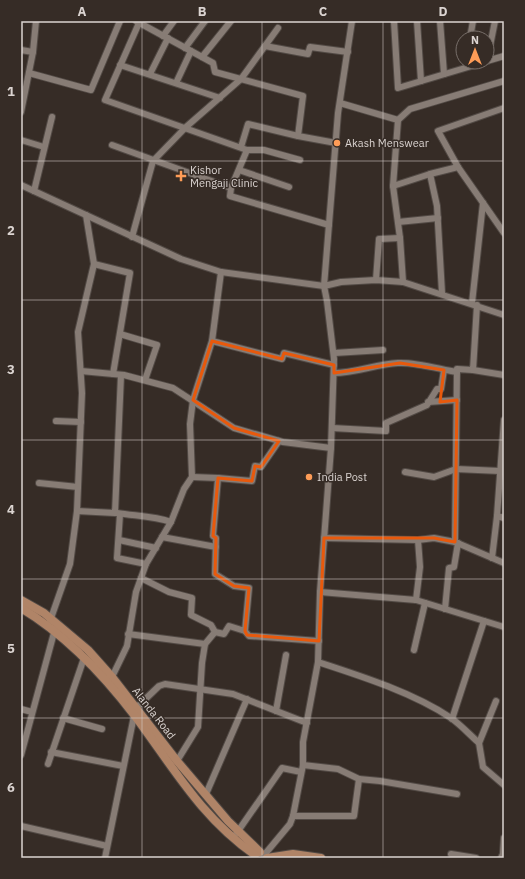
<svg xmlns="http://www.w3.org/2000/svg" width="525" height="879" viewBox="0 0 525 879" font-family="'IBM Plex Sans',sans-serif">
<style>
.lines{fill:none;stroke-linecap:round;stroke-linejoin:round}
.minor-casing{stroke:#524a45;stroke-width:8}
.major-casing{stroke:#524a45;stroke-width:10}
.minor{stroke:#877c75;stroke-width:6}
.major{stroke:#b08467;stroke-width:8}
.marked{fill:none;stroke:#e8590c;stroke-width:3;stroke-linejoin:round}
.grid{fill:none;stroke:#dbd4d1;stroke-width:1;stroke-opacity:0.55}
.poi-dot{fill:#fe9c57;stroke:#362c26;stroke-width:1.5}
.labels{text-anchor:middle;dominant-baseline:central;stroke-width:3;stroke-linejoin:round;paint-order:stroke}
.poi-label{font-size:11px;fill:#dbd4d1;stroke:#362c26;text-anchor:start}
.street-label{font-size:11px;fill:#dbd4d1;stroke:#362c26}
.neatline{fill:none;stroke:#dbd4d1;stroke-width:1.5}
.grid-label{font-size:13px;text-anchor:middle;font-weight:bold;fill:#dbd4d1}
</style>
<rect width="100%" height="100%" fill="#362c26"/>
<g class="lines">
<defs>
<g id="minor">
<path d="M136,21l77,42 2,9 88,24 -5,40 38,7"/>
<path d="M394,21l4,67 87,-26"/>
<path d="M417,21l4,60"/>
<path d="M440,21l4,53"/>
<path d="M139,23l-34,77 142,50 -16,38"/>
<path d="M163,36l11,-15"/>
<path d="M470,38l3,-17"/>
<path d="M265,46l43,8 2,-7 38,5"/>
<path d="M185,48l20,-27"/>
<path d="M21,50l12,2"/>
<path d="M202,57l29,-36"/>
<path d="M487,61l8,-40"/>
<path d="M487,61l17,-5"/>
<path d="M120,65l100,33"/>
<path d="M29,73l62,17 29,-69"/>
<path d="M150,74l18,-36"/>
<path d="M176,83l15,-32"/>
<path d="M340,103l58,17 -5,66 37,-12 28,-7 46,66"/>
<path d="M21,112l12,-60 3,-31"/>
<path d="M398,120l12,-11 94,-28"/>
<path d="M21,140l23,7"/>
<path d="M112,145l119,43 -1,8 99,29"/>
<path d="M241,147l7,-23 50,12"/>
<path d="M247,150h17l36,10"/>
<path d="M458,167l-20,-36 66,-23"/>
<path d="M239,170l50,17"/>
<path d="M430,174l7,32 5,87"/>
<path d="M21,185l160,74 40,13 103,14 17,-4 35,-2 27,2 101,33"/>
<path d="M393,186l7,52 3,44"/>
<path d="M34,191l18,-74"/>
<path d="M398,222l40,-4"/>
<path d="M132,237l21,-76 33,-34 55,-48 37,-51"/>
<path d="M94,264l36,9 -17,101"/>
<path d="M376,280l3,-41 21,-1"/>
<path d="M472,303l11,-100"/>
<path d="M477,305l-4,65 -16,-1 -2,173 49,21"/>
<path d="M120,334l37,11 -12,35"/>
<path d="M212,341l70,18 2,-6 50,12"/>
<path d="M334,353l49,-3"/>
<path d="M473,370l31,5"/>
<path d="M81,371l43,4 49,13 61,40 49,14 48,6"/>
<path d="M334,373c22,0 42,-9 64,-10 18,-1 41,6 59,9"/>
<path d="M428,402l29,-2"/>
<path d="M504,420l-7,96 7,2"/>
<path d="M56,421l25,1"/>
<path d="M332,428l54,3v-8l41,-18 10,-16h4l3,-19"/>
<path d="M405,472l29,5 22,-8 44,2"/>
<path d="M192,477l26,1 -5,58 3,2 -1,36 19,12 15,2 -4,43 -16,-5 -5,8 -9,-2"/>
<path d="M218,478l34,3 3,-15 6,1 18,-26"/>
<path d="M39,483l39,4"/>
<path d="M77,511l38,2 6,-138"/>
<path d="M117,513c18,3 37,3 54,9"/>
<path d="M120,514l-3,44 29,6"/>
<path d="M162,537l54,10"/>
<path d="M324,538l94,2"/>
<path d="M119,540l37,8"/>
<path d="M492,558l5,-42"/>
<path d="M141,578l28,14 23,6 -1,17 20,10 4,7 -10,12 -3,19 -4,64 -21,34"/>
<path d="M320,592l96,8 88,27"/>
<path d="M416,600l4,-33 -2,-27 16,-2 21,4"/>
<path d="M445,609l4,-41 5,-1 4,-24"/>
<path d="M50,621l20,-57 7,-53 5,-118 -4,-61 16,-68 -8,-49"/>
<path d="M245,631l4,5 70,5"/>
<path d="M128,634l77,10"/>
<path d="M414,650l11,-47"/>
<path d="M318,662c43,14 96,31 133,56 10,7 19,17 28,25l4,24 21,18"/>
<path d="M112,677l15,-31 9,-54 10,-28 25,-42 13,-33 8,-12 -2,-53 3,-24 19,-59 9,-69"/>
<path d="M136,708l23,-22 6,-2 68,10 74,29"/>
<path d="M21,709l11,3"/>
<path d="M276,711l10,-56"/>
<path d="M63,718l39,11"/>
<path d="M452,719l32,-98"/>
<path d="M479,743l17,-42"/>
<path d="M51,752l72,14"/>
<path d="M21,755l34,-126"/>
<path d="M48,764l36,-106"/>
<path d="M303,765l35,4 21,10 21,2 77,13"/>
<path d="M206,794l41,-95"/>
<path d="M293,816h61l5,-37"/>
<path d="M21,826l86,20"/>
<path d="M236,834l46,-66 19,4"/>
<path d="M265,854l25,-30 3,-8 10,-51v-23l15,-80 2,-70 11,-144 3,-89 -7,-58 -3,-15 14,-173 14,-92"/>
<path d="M451,854l25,4"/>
<path d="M105,858l29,-142"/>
<path d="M501,858l2,-4 1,-16"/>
</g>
<g id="major">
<path d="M21,600l23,13 44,37 24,27 65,84 51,60 32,31"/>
<path d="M21,608c45,27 82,66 114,108 39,52 65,100 120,139"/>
<path d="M267,858l26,-4 28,4"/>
</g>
</defs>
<!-- minor casing -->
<use href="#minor" class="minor-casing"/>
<!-- major casing -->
<use href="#major" class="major-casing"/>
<!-- minor -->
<use href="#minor" class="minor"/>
<!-- major -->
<use href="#major" class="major"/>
</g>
<!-- marked area -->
<path class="marked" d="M212,341l70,18 2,-6 50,12v8l66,-10 44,7 -4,32 17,-2 -2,142 -21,-4h-110l-5,103 -72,-6 -2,-4 4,-43 -15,-2 -19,-12 1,-36 -3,-2 5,-58 34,3 3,-15 6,1 18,-26 -45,-13 -41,-28z"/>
<!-- grid -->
<path class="grid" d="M142,21v837M262,21v837M383,21v837M21,161h483M21,300h483M21,440h483M21,579h483M21,718h483"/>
<!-- markers -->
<g class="poi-dot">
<circle cx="337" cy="143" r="4"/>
<path d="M179 170h4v4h4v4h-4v4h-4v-4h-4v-4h4z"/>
<circle cx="309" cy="477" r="4"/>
</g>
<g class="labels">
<!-- poi labels -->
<g class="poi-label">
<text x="345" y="143">Akash Menswear</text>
<text x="190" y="170">Kishor<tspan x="190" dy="13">Mengaji Clinic</tspan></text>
<text x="317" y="477">India Post</text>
</g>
<!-- street labels -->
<g class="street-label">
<text transform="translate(154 713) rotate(52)">Alanda Road</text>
</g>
</g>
<!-- border -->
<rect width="525" height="879" fill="none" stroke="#362c26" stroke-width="44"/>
<!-- north arrow -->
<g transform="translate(475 50)"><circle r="19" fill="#362c26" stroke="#786f6a"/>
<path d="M0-3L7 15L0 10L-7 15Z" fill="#fe9c57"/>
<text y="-6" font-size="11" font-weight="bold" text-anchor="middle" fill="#dbd4d1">N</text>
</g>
<rect x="22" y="22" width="481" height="835" class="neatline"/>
<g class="grid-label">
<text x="82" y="16">A</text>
<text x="202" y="16">B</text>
<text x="323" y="16">C</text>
<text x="443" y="16">D</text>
<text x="11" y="96">1</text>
<text x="11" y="235">2</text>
<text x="11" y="374">3</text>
<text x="11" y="514">4</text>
<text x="11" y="653">5</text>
<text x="11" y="792">6</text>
</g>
</svg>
